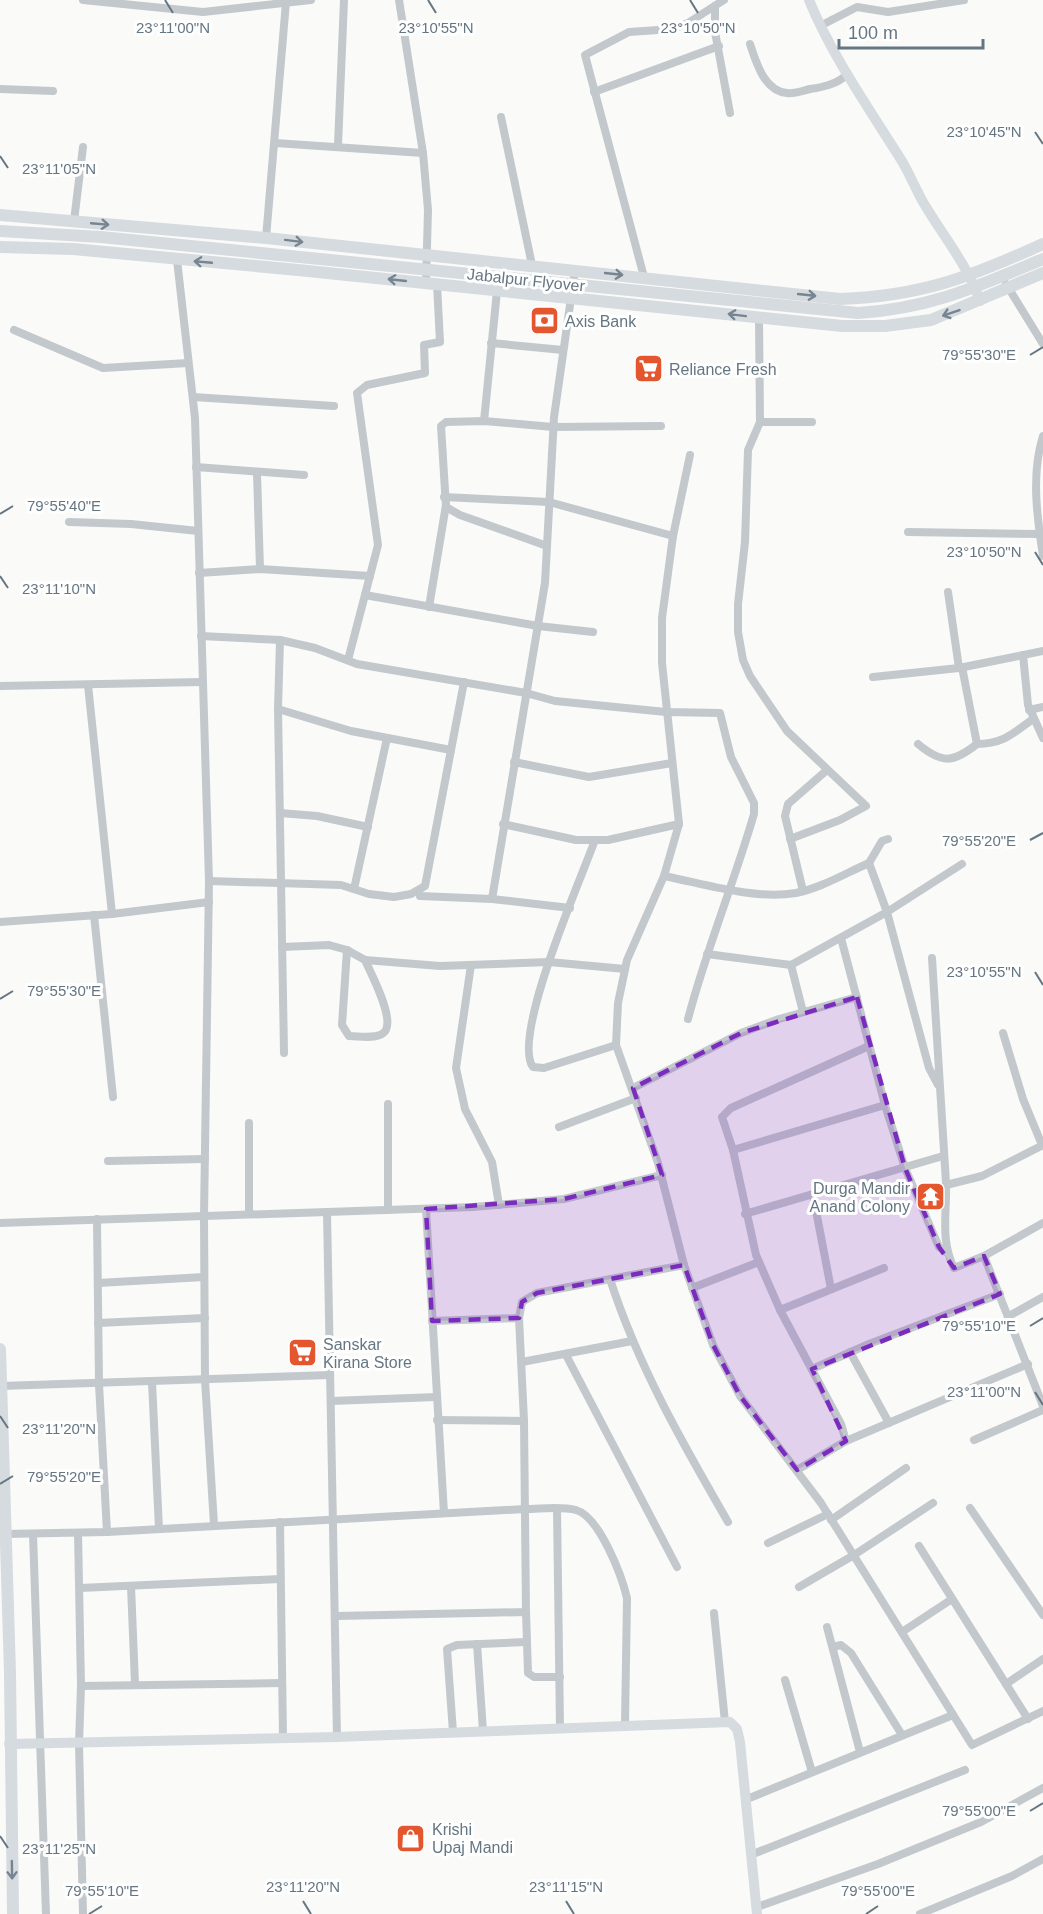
<svg xmlns="http://www.w3.org/2000/svg" width="1043" height="1914" viewBox="0 0 1043 1914" font-family="Arial,sans-serif">
<style>
.lines{fill:none;stroke-linecap:round;stroke-linejoin:round}
.street{stroke:#c3c8cc;stroke-width:8}
.secondary{stroke:#d6dbdf;stroke-width:10}
.primary{stroke:#d6dbdf;stroke-width:12}
.oneway{stroke:#768591}
.marked{fill:#7b2cbf;fill-opacity:0.2;stroke:#7b2cbf;stroke-width:4.5;stroke-dasharray:12 8;stroke-linejoin:round}
.ticks{fill:none;stroke:#657683;stroke-width:2}
.labels{text-anchor:middle;dominant-baseline:central;stroke-width:6;stroke-linejoin:round;paint-order:stroke}
.street-label{font-size:16px;fill:#657683;stroke:#fff}
.poi-label{font-size:16px;fill:#657683;stroke:#fff;text-anchor:start}
.ticks-label{font-size:15px;text-anchor:middle;fill:#657683;stroke:#fff;stroke-width:6;stroke-linejoin:round;paint-order:stroke}
</style>
<rect width="100%" height="100%" fill="#fafaf8"/>
<g class="lines">
<!-- street -->
<g class="street">
<path d="M83,0l120,12 108,-12"/>
<path d="M399,0l24,153 5,57 -2,73"/>
<path d="M715,6v26l15,81"/>
<path d="M820,26l37,-19 31,5 76,-12"/>
<path d="M750,44c6,18 14,47 37,49 7,1 15,-2 23,-4 14,-2 27,-5 38,-15"/>
<path d="M0,89l53,2"/>
<path d="M594,92l125,-46"/>
<path d="M501,117l31,148"/>
<path d="M275,143l148,10"/>
<path d="M338,145l6,-145"/>
<path d="M74,221l9,-74"/>
<path d="M266,238l20,-236"/>
<path d="M177,260l18,158 14,463 -5,335 1,164 9,145"/>
<path d="M644,277l-59,-222 44,-23 44,-3 15,-6 36,-23"/>
<path d="M1006,284l37,60"/>
<path d="M759,318l1,104 -12,28 -3,92 -7,62v28l5,28 7,16 37,55 79,75 -26,14 -50,19"/>
<path d="M14,330l89,38 85,-5"/>
<path d="M491,343l72,7"/>
<path d="M193,397l141,9"/>
<path d="M484,421l13,-130"/>
<path d="M760,422h52"/>
<path d="M1043,436c-12,38 -6,81 0,120"/>
<path d="M690,455l-17,81 -11,82v45l17,161 -15,52 -37,84 -9,43 -2,42 42,118 26,102 29,80 27,51 81,107 151,242 71,-34"/>
<path d="M196,467l108,8"/>
<path d="M257,473l3,96"/>
<path d="M444,497l105,5 124,34"/>
<path d="M69,522l62,2 67,7"/>
<path d="M908,532l132,2"/>
<path d="M547,546l-87,-31 -14,-8 -5,-81 5,-4 38,-1 69,6 108,-1"/>
<path d="M199,573l61,-4 110,7"/>
<path d="M948,592l11,76"/>
<path d="M365,595l173,31 55,6"/>
<path d="M429,607l17,-102"/>
<path d="M201,636l79,4 35,8 42,16 169,29 29,8 111,11 54,1 11,44 23,46v11c-20,69 -48,136 -66,205"/>
<path d="M280,640l-2,69 6,344"/>
<path d="M1023,655l5,50 15,33"/>
<path d="M348,660l30,-115 -21,-152 10,-8 58,-12 -1,-28 16,-3 -3,-58"/>
<path d="M962,667l15,77"/>
<path d="M873,677l86,-9 84,-17"/>
<path d="M88,685l24,229"/>
<path d="M0,686l202,-4"/>
<path d="M278,709l73,22 100,19"/>
<path d="M1029,710l14,-3"/>
<path d="M918,744c24,20 35,19 59,0 26,0 35,-10 56,-25"/>
<path d="M514,762l75,15 83,-14"/>
<path d="M280,813l37,3 51,11"/>
<path d="M503,824l73,16h32l71,-16"/>
<path d="M595,840c-14,39 -84,197 -62,227l11,1 72,-23"/>
<path d="M869,863l13,-22 6,-2"/>
<path d="M664,876c41,8 90,24 132,17 25,-5 50,-20 73,-30l18,49 42,156 9,17"/>
<path d="M209,881l132,4 28,9 25,3 17,-3 14,-8 39,-204"/>
<path d="M354,889l33,-151"/>
<path d="M803,891l-18,-75 3,-12 39,-34"/>
<path d="M420,896l72,3 78,9"/>
<path d="M492,899l53,-316 9,-166 21,-147"/>
<path d="M94,915l19,182"/>
<path d="M0,922l112,-8 97,-12"/>
<path d="M841,938l44,167 20,63 34,79 7,5"/>
<path d="M282,947l47,-2 18,5 18,10 75,6 109,-4 76,7"/>
<path d="M347,950l-5,75 7,11c10,0 24,3 33,-2 17,-9 -11,-60 -17,-74"/>
<path d="M707,954l84,11 96,-53 75,-48"/>
<path d="M932,958c4,75 9,150 14,225 1,30 -6,57 8,85l30,-12 59,-33"/>
<path d="M471,965l-15,103 9,41 27,53 7,43"/>
<path d="M791,965l12,47"/>
<path d="M1003,1033l20,66 19,46"/>
<path d="M633,1088l108,-55 38,-14 78,-22"/>
<path d="M388,1104v106"/>
<path d="M249,1123v91"/>
<path d="M559,1127l77,-29"/>
<path d="M733,1150l152,-45"/>
<path d="M108,1161l97,-2"/>
<path d="M946,1185l36,-9 61,-31"/>
<path d="M813,1195l18,94"/>
<path d="M426,1209l18,304"/>
<path d="M327,1212l10,525"/>
<path d="M745,1214l198,-58"/>
<path d="M97,1219l2,165 8,148"/>
<path d="M0,1223l473,-16 91,-8 98,-24"/>
<path d="M984,1256l59,150"/>
<path d="M610,1279c28,87 73,165 118,243"/>
<path d="M98,1283l106,-6"/>
<path d="M692,1288l67,-26"/>
<path d="M780,1310l104,-42"/>
<path d="M1009,1316l34,-19"/>
<path d="M519,1318l3,-16 15,-9 147,-28"/>
<path d="M98,1323l107,-5"/>
<path d="M850,1352l39,71"/>
<path d="M566,1355l111,212"/>
<path d="M522,1362l110,-21"/>
<path d="M812,1369l57,-25 131,-50"/>
<path d="M152,1382l7,147"/>
<path d="M1,1386l329,-11"/>
<path d="M331,1401l105,-4"/>
<path d="M437,1420l87,1"/>
<path d="M974,1440l69,-30"/>
<path d="M846,1441l-5,-17 -61,-114 -24,-55 -23,-105 -11,-33 9,-9 138,-62"/>
<path d="M797,1470l49,-29 182,-77"/>
<path d="M970,1508l73,107"/>
<path d="M557,1509l3,218"/>
<path d="M831,1520l75,-52"/>
<path d="M280,1522l3,216"/>
<path d="M78,1533l3,153 -2,57 4,171"/>
<path d="M5,1534l102,-2 418,-23c16,0 36,-3 51,1 24,7 46,67 51,88l-2,126"/>
<path d="M33,1534l13,380"/>
<path d="M768,1543l60,-29"/>
<path d="M919,1546l109,173"/>
<path d="M131,1586l4,98"/>
<path d="M799,1587l55,-32 79,-52"/>
<path d="M80,1588l200,-9"/>
<path d="M526,1612l2,61 6,4h26"/>
<path d="M714,1613l11,109"/>
<path d="M337,1616l189,-4 -2,-191 -5,-103 -87,3"/>
<path d="M827,1627l33,125"/>
<path d="M902,1632l50,-33"/>
<path d="M477,1644l6,87"/>
<path d="M833,1647l8,-2 10,8 51,82"/>
<path d="M785,1680l27,92"/>
<path d="M1006,1684l37,-25"/>
<path d="M81,1686l201,-3"/>
<path d="M453,1732l-6,-83 10,-4 69,-3"/>
<path d="M747,1799l206,-84"/>
<path d="M753,1854l212,-84"/>
<path d="M757,1907l121,-43 103,-42 62,-34"/>
<path d="M920,1914l92,-38 31,-17"/>
</g>
<!-- secondary -->
<g class="secondary">
<path d="M809,0c23,56 59,107 91,158 9,14 15,30 23,44 20,34 44,62 57,99"/>
<path d="M9,1744l328,-7 393,-15 7,7 3,13 17,172"/>
</g>
<!-- primary -->
<g class="primary">
<path d="M0,215l266,23 574,61c82,-3 130,-22 203,-55"/>
<path d="M0,231l101,6 757,76c74,-5 118,-26 185,-54"/>
<path d="M0,247l73,2 225,21 544,56h43l46,-6 112,-47"/>
<path d="M0,1349l10,324 3,241"/>
</g>
</g>
<!-- one-way arrows -->
<defs><path id="oneway-shaft" d="M-6 0H5M1.5-3L5.5 0L1.5 3" fill="none" stroke-width="1.6" stroke-linecap="round" stroke-linejoin="round" transform="scale(1.5)"/></defs>
<g class="oneway">
<use href="#oneway-shaft" transform="translate(100 224) rotate(5)"/>
<use href="#oneway-shaft" transform="translate(294 241) rotate(7)"/>
<use href="#oneway-shaft" transform="translate(203 262) rotate(-175)"/>
<use href="#oneway-shaft" transform="translate(614 274) rotate(6)"/>
<use href="#oneway-shaft" transform="translate(397 280) rotate(-174)"/>
<use href="#oneway-shaft" transform="translate(807 295) rotate(6)"/>
<use href="#oneway-shaft" transform="translate(951 313) rotate(161)"/>
<use href="#oneway-shaft" transform="translate(737 315) rotate(-173)"/>
<use href="#oneway-shaft" transform="translate(12 1870) rotate(89)"/>
</g>
<!-- marked area -->
<path class="marked" d="M857,997l48,171 34,79 15,21 30,-12 16,38 -188,75 34,72 -49,29 -57,-74 -27,-51 -29,-80 -147,28 -15,9 -3,16 -87,3 -6,-112 138,-10 98,-24 -29,-87 108,-55z"/>
<!-- ticks -->
<path class="ticks" d="M165,0l8,13M428,0l8,13M690,0l8,13M1035,132l8,12M0,156l8,12M1030,355l13,-8M0,514l13,-8M1035,552l8,13M0,576l8,12M1030,840l13,-7M1035,972l8,13M0,999l13,-8M1030,1326l13,-8M1035,1392l8,13M0,1416l8,12M0,1484l13,-8M1030,1811l13,-8M0,1836l8,12M303,1901l8,13M566,1901l8,13M89,1914l13,-8M866,1914l12,-8"/>
<!-- icons -->
<defs>
<symbol id="bank-square" viewBox="-11 -11 22 22"><rect x="-9" y="-9" width="18" height="18" rx="4" fill="#e4572e" stroke="#fff"/><path d="M-6-4H6V4H-6ZM0-2.3a2.3 2.3 0 1 0 0 4.6a2.3 2.3 0 1 0 0-4.6Z" fill="#fff"/></symbol>
<symbol id="supermarket-square" viewBox="-11 -11 22 22"><rect x="-9" y="-9" width="18" height="18" rx="4" fill="#e4572e" stroke="#fff"/><path d="M-6-5.5h2.5l.6 2H6L4.5 2H-2.5L-4.4-4H-6ZM-1.5 3.2a1.3 1.3 0 1 0 .1 0ZM3 3.2a1.3 1.3 0 1 0 .1 0Z" fill="#fff"/></symbol>
<symbol id="temple-square" viewBox="-11 -11 22 22"><rect x="-9" y="-9" width="18" height="18" rx="4" fill="#e4572e" stroke="#fff"/><path d="M0-6L5-2H3V0L6.5 2.5H4V6H1.5V3h-3V6H-4V2.5H-6.5L-3 0V-2H-5Z" fill="#fff"/></symbol>
<symbol id="shop-square" viewBox="-11 -11 22 22"><rect x="-9" y="-9" width="18" height="18" rx="4" fill="#e4572e" stroke="#fff"/><path d="M-5-2.5h2.3a2.7 3.5 0 0 1 5.4 0H5L5.5 6h-11ZM-1.5-2.5h3a1.5 2.3 0 0 0-3 0Z" fill="#fff"/></symbol>
</defs>
<g fill-rule="evenodd">
<use href="#bank-square" x="528" y="304" width="33" height="33"/>
<use href="#supermarket-square" x="632" y="352" width="33" height="33"/>
<use href="#temple-square" x="914" y="1180" width="33" height="33"/>
<use href="#supermarket-square" x="286" y="1336" width="33" height="33"/>
<use href="#shop-square" x="394" y="1822" width="33" height="33"/>
</g>
<g class="labels">
<!-- street labels -->
<g class="street-label">
<text transform="translate(526 280) rotate(6)">Jabalpur Flyover</text>
</g>
<!-- poi labels -->
<g class="poi-label">
<text x="565" y="321">Axis Bank</text>
<text x="669" y="369">Reliance Fresh</text>
<text x="910" y="1188" text-anchor="end">Durga Mandir<tspan x="910" dy="18">Anand Colony</tspan></text>
<text x="323" y="1344">Sanskar<tspan x="323" dy="18">Kirana Store</tspan></text>
<text x="432" y="1829">Krishi<tspan x="432" dy="18">Upaj Mandi</tspan></text>
</g>
</g>
<g class="ticks-label">
<text x="173" y="33">23°11'00"N</text>
<text x="698" y="33">23°10'50"N</text>
<text x="436" y="33">23°10'55"N</text>
<text x="984" y="137">23°10'45"N</text>
<text x="59" y="174">23°11'05"N</text>
<text x="979" y="360">79°55'30"E</text>
<text x="64" y="511">79°55'40"E</text>
<text x="984" y="557">23°10'50"N</text>
<text x="59" y="594">23°11'10"N</text>
<text x="979" y="846">79°55'20"E</text>
<text x="984" y="977">23°10'55"N</text>
<text x="64" y="996">79°55'30"E</text>
<text x="979" y="1331">79°55'10"E</text>
<text x="984" y="1397">23°11'00"N</text>
<text x="59" y="1434">23°11'20"N</text>
<text x="64" y="1482">79°55'20"E</text>
<text x="979" y="1816">79°55'00"E</text>
<text x="59" y="1854">23°11'25"N</text>
<text x="303" y="1892">23°11'20"N</text>
<text x="566" y="1892">23°11'15"N</text>
<text x="102" y="1896">79°55'10"E</text>
<text x="878" y="1896">79°55'00"E</text>
</g>
<!-- scale -->
<path d="M839 39v9h144v-9" fill="none" stroke="#657683" stroke-width="3"/>
<text x="848" y="39" font-size="18" fill="#657683" stroke="#ffffff" stroke-width="4.5" paint-order="stroke">100 m</text>
</svg>
